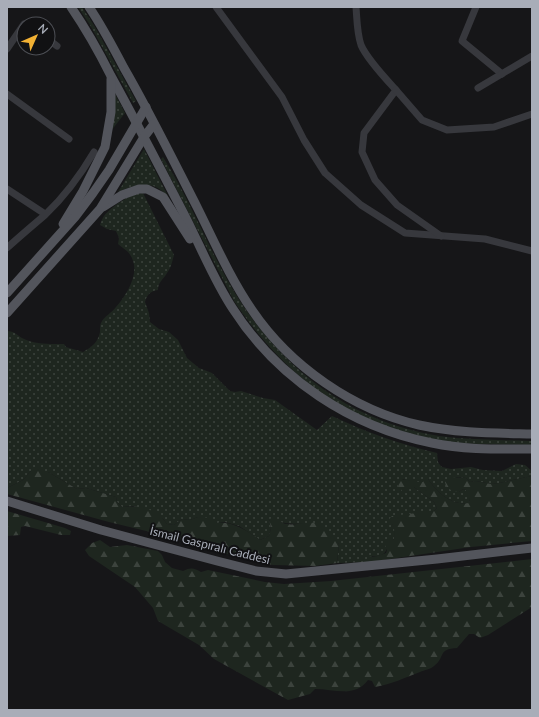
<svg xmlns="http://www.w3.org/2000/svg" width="539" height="717" viewBox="0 0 539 717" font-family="Lato,sans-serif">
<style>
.green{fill:url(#green-dots)}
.forest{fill:url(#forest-firs)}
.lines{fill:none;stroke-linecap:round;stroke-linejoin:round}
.minor{stroke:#37383d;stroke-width:7}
.major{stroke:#53555c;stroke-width:9}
.labels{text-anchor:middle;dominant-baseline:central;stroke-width:4;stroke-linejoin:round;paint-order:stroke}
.street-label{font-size:12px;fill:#a8adb8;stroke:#111113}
</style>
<defs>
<pattern id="green-dots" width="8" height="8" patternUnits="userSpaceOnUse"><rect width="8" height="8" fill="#1e261f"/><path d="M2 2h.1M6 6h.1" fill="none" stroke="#3c433d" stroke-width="1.8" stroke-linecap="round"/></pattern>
<pattern id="forest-firs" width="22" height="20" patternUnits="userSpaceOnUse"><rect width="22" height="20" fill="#1e261f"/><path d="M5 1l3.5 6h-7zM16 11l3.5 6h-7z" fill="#3c433d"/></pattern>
</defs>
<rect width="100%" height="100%" fill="#161618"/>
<!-- green -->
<g class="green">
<path d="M78,7h4l13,20 41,74 -3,2 -43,-78z"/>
<path d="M115,94l10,19 -14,18z"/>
<path d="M144,149l27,53c-2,-3 -5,-7 -8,-10 -12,-12 -32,-6 -45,0z"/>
<path d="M163,157c25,40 43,85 66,126 46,80 116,138 210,153 31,4 62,4 93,5v4c-27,-1 -58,0 -85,-3 -36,-6 -71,-17 -103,-34 -8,-4 -16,-10 -23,-15 -35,-25 -63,-56 -87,-92l-73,-142z"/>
<path d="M143,193l31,62c-2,7 -3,13 -7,18 -4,7 -9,9 -9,17 -8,1 -11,5 -13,12l4,11 1,9 9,7 10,3 9,8 9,18 12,10 13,5 18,18 5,1 6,-1 22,7 12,2 42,30 15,-14c36,17 67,28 105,37l1,9 2,3 2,2 9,2 20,-2 12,3 19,1 14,-7 9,1 7,6v5l-33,7 -8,1 -15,-3 -6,1 -4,-4 -10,-1 3,15 4,-3 3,1 4,9 -1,4c-18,3 -32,-11 -41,-24l-5,3h-8l-13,-3 8,8h4l20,15 3,6 -3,3 -42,13 3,4 -1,11c-10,8 -4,18 -22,17l-2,6 -33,1 2,-19 -24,-21c-18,1 -29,2 -46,-4l2,9 -2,8 -9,4 -21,-14 -14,-4 -8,1 -19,-6 -8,3 -8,-1 -8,6 -7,-1 -4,-5 -29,-13 -12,1 -5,-5 -1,-5 -30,-9 -9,1 -29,-17 -17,-1 -8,9 -16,8v-155l1,-2c7,1 9,4 14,7 13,7 28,6 42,6l2,3 17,5c9,-5 15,-10 17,-20 0,-3 0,-7 1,-9 3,-7 11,-10 15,-16 12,-14 27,-38 12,-55 -3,-3 -7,-5 -10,-8l1,-6 -3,-7 -9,-2 -7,-4c1,-3 2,-6 4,-9 8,-10 26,-22 39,-23z"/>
</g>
<!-- forest -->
<g class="forest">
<path d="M37,468l11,4 29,17 9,-1 30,9 1,5 5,5c19,-2 33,1 45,17l7,1 8,-6 8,1 8,-3 13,1 6,5c17,-2 30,8 43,17l9,-4 2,-8 -2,-9 6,-1c13,12 24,3 40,5 11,2 17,12 24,21l-2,19 -22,3 -42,-1 -29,-6 -73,-22 -62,-15 -102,-28v-6l16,-8 8,-9z"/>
<path d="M532,476v65l-61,6 -101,15 -2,-2 1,-3 9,-1 8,-3 1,-3 -2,-5 1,-4h5l3,-2c0,-8 2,-13 -5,-17l1,-4 2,-2 42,-5 3,-3 -3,-6 -20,-15h-4l-3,4 -4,1 -6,-8v-4c8,-2 18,2 26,2l1,-4 4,1c9,13 23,27 41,24l1,-4 -5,-3 1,-6 -3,-1 -4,3 -7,-1 -6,-5 -1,-4 6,-5 15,1 4,4 6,-1 15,3 8,-1z"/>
<path d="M7,511l58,17 6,3 -1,4h-9l-36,-9 -4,1 -1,8 -13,1z"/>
<path d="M100,540l10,7 17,-2 31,6 4,4 3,7 7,6 11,3c8,-4 11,-3 18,1l7,-2 57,12 19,2 47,-3 201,-22v48l-44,28 -8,3 -6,-4h-5l-12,14c-20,1 -11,9 -23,18 -3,3 -10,4 -14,6 -16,6 -28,12 -45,15l-3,-6 -4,-1c-13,18 -33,9 -53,9l-5,5 -22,6 -74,-41 -15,-14 -41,-24 -5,-13 -18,-21 -46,-31 -4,-6 7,-7z"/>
</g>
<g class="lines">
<!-- minor -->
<g class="minor">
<path d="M216,7l66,90 22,43 21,33 36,32 44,28 80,6 47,12"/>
<path d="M356,7c1,13 1,26 5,38 6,14 24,33 35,45l-32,43 -2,19 13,28 22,25 44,31"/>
<path d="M476,7l-14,34 40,33"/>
<path d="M48,39l9,7"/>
<path d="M7,49l17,-25"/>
<path d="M478,88l54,-32"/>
<path d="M396,90l26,30 25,10 47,-3 38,-13"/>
<path d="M7,94l62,45"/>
<path d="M7,189l38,25"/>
<path d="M7,248c12,-11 25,-22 38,-33 19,-18 36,-41 49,-63"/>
</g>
<!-- major -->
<g class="major">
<path d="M71,7c15,22 28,45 40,69 26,47 51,96 76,144 15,30 28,62 46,89 45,70 118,118 199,134 33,7 66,6 100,6"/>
<path d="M89,7c13,19 24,40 35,61 26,45 49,92 73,139 17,34 33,71 55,103 38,56 101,100 167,115 37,8 75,8 113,9"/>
<path d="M103,207l19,-12 17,-6h8l16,8 27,42"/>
<path d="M63,224l20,-33 22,-44 6,-35v-33"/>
<path d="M7,293l68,-76 18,-24 16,-23 37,-63"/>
<path d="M7,313l93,-104 44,-72 10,-13"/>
<path d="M7,501l94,29 116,31 39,10 30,3 151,-15 95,-11"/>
</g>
</g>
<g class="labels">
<!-- street labels -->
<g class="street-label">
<text transform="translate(210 545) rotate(14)">İsmail Gaspıralı Caddesi</text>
</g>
</g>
<!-- border -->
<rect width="539" height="717" fill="none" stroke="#a8adb8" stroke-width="16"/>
<!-- north arrow -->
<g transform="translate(36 36) rotate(45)"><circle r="19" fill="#111113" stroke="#4d4f55"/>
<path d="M0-3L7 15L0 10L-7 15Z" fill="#f2b134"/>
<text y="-6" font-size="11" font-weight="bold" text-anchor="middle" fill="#a8adb8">N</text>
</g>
</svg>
